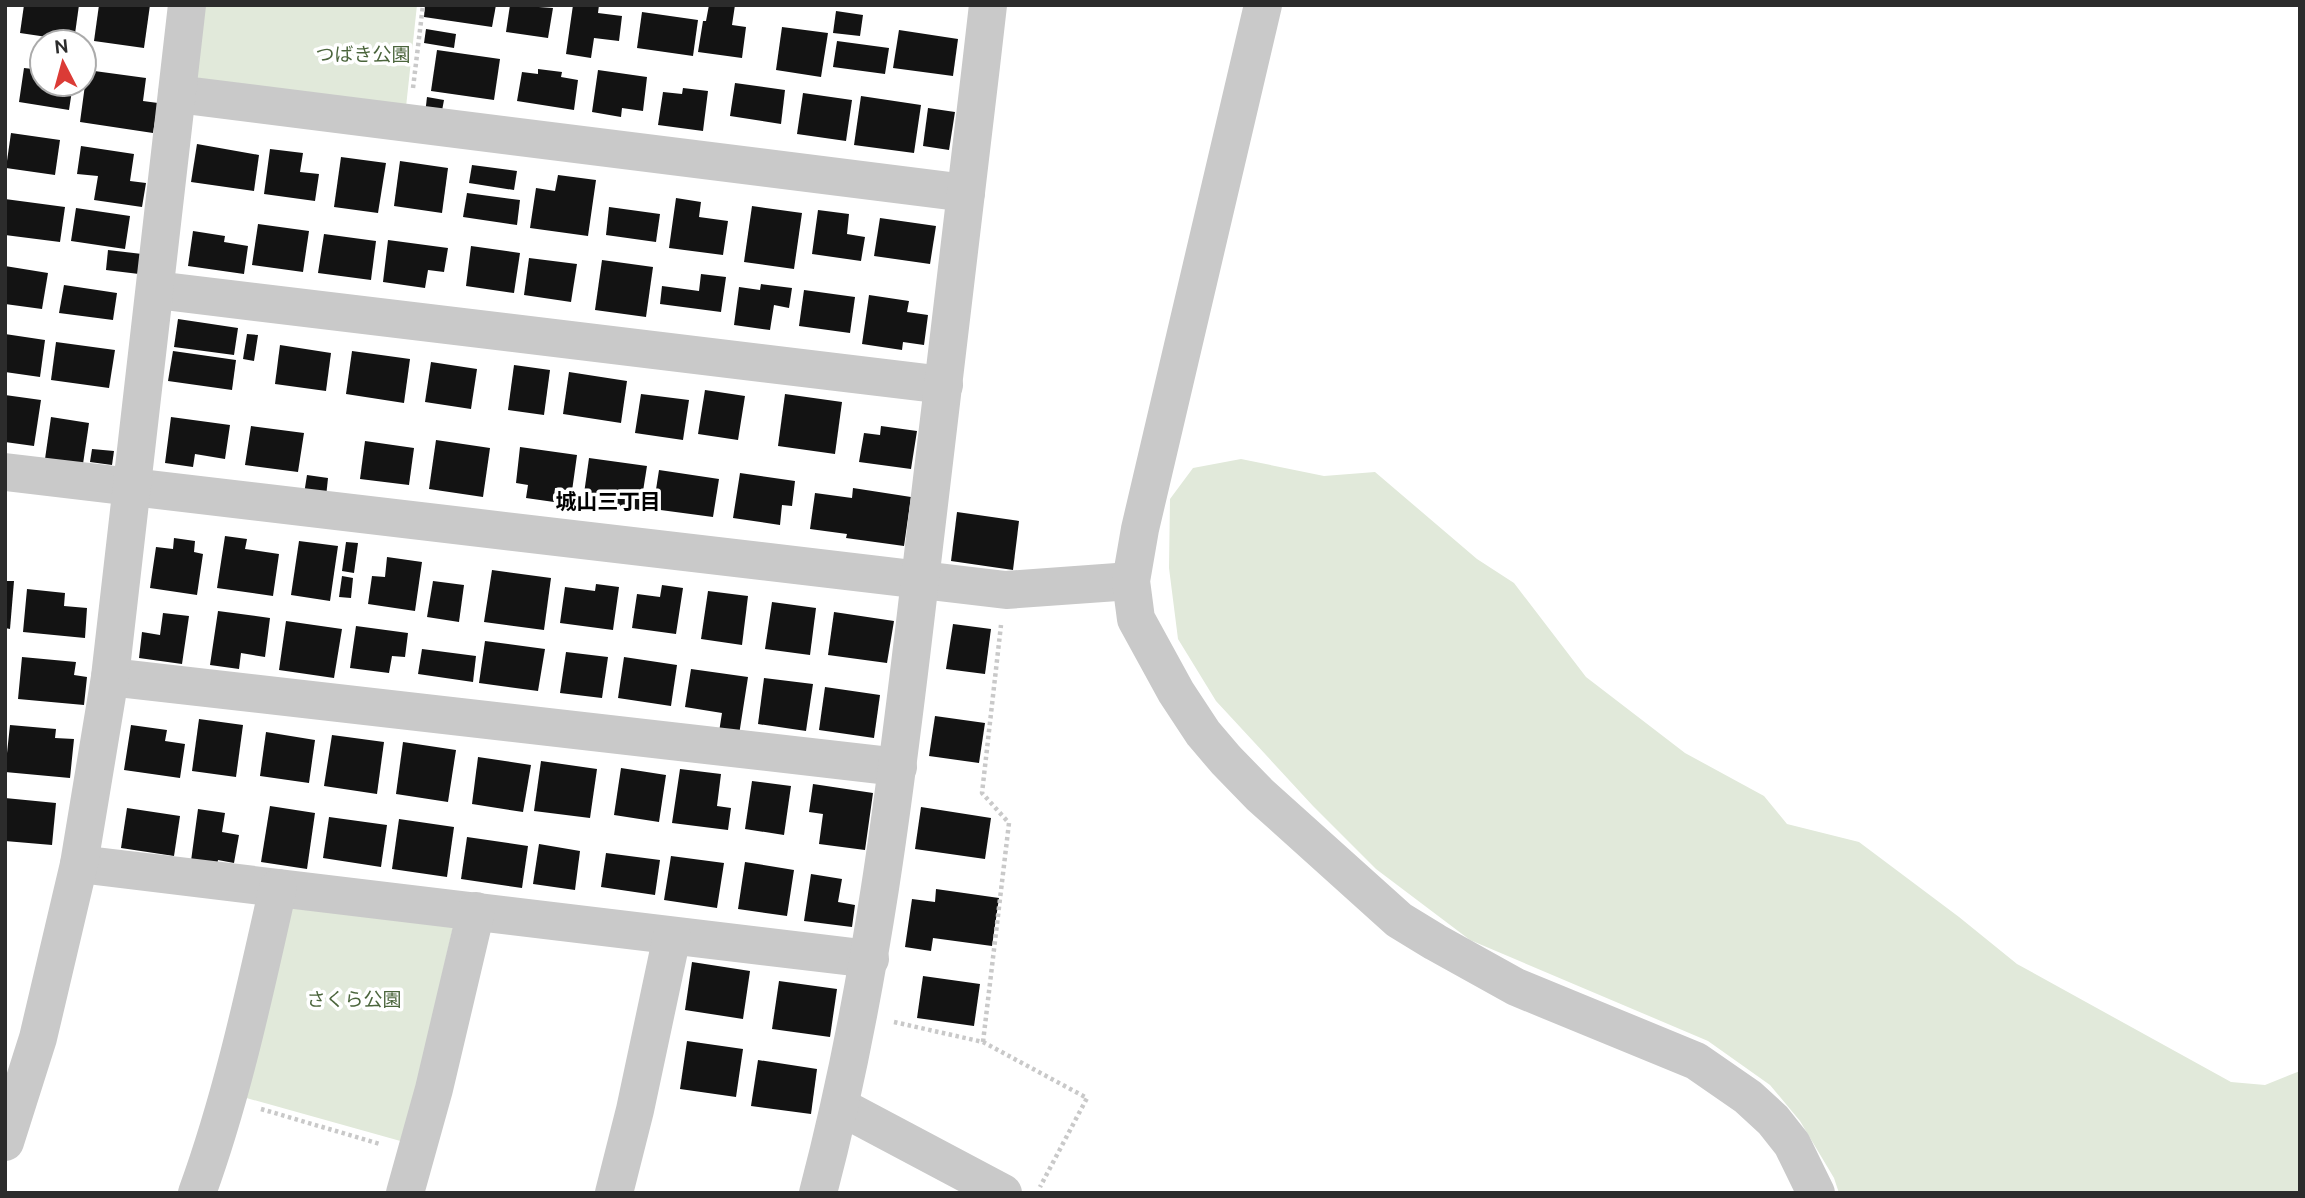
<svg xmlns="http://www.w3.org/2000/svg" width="2305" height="1198" viewBox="0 0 2305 1198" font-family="Ubuntu,'Noto Sans JP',sans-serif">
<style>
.green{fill:#e1e9da}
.building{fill:#131313}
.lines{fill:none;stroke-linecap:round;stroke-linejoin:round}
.path{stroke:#c9c9c9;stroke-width:4.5;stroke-dasharray:3.5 3.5;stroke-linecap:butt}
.minor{stroke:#c9c9c9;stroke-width:38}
.tertiary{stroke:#c9c9c9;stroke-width:38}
.labels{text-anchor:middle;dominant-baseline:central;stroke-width:7;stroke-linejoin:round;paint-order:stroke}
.park-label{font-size:19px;fill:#4b653c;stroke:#fff}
.neighbourhood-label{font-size:21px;font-weight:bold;fill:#000;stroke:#fff}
</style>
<rect width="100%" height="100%" fill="#fff"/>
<!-- green -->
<g class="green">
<path d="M205,5h212l-11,102 -209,-28z"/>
<path d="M1241,459l83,17 51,-4 102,87 37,24 72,94 99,76 79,43 23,28 72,18 100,75 58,47 214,118 34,3 35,-14v122h-461l-5,-15 -34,-57 -30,-36 -62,-44 -238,-101 -94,-71 -63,-63 -97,-105 -38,-62 -9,-71 1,-69 23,-31z"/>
<path d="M292,908l161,19 -49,215 -161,-45z"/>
</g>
<!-- building -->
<g class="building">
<path d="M24,5h55l-5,36 -54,-8z"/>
<path d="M99,5h51l-6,43 -50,-7z"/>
<path d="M425,5h71l-4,22 -68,-10z"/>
<path d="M510,5l43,3 -5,30 -42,-6z"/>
<path d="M573,5h26l-1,8 24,3 -3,25 -25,-3 -3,20 -25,-4z"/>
<path d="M709,5h26l-3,20 14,2 -4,31 -44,-6 5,-31h3z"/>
<path d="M836,11l27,4 -3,21 -27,-3z"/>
<path d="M642,12l56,8 -5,36 -56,-8z"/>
<path d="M782,27l46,6 -7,44 -45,-7z"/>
<path d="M426,29l30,5 -2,14 -30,-5z"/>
<path d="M899,30l59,9 -5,37 -60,-8z"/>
<path d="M837,41l52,7 -4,26 -52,-7z"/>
<path d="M437,50l63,9 -6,41 -63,-9z"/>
<path d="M24,68l18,2v14h31l-4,26 -50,-8z"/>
<path d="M538,69l24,3 -1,5 17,3 -4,30 -57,-9 5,-29 16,2z"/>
<path d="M87,70l59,8 -3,23 15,2 -5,30 -73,-11z"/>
<path d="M598,70l49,7 -4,34 -21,-3 -1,9 -29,-5z"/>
<path d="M735,83l50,7 -4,34 -51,-8z"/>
<path d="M683,88l25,3 -5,40 -45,-6 5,-33 19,2z"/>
<path d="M803,93l49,7 -6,41 -49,-7z"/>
<path d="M861,96l60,9 -7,48 -60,-8z"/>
<path d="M427,97l17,3 -3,16 -16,-2z"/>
<path d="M928,108l27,4 -6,38 -26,-4z"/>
<path d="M11,133l49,7 -5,35 -49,-7z"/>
<path d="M197,144l62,11 -5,36 -63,-9z"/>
<path d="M81,146l53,8 -4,27 16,2 -4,24 -48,-7 4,-24 -21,-2z"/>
<path d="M270,149l33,4 -3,19 19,2 -4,27 -51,-7z"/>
<path d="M341,157l45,6 -8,50 -44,-6z"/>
<path d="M400,161l48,7 -6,45 -48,-7z"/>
<path d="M472,165l45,6 -3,19 -45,-7z"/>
<path d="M558,175l38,5 -8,56 -58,-8 6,-40 19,3z"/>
<path d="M467,193l53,7 -3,25 -54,-8z"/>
<path d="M676,198l25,4 -2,15 29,4 -5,34 -54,-7z"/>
<path d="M5,199l60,8 -5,35 -55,-7z"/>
<path d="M752,206l50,7 -8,56 -50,-7z"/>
<path d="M609,207l51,7 -4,28 -50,-7z"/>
<path d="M76,208l54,8 -5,33 -54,-8z"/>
<path d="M818,210l31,4 -2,20 18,3 -4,24 -49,-7z"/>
<path d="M880,218l56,8 -6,38 -56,-8z"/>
<path d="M258,224l51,7 -6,41 -51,-7z"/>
<path d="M193,231l32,5 -1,6 24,4 -4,28 -56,-8z"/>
<path d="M324,234l52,7 -5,39 -53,-7z"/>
<path d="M388,240l60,8 -4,24 -16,-2 -3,18 -42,-6z"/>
<path d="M471,246l49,7 -6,40 -48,-7z"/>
<path d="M108,250l34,4 -3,20 -33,-4z"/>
<path d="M529,258l48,6 -6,38 -47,-7z"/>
<path d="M602,260l51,7 -7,50 -51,-7z"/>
<path d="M5,266l43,7 -6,36 -37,-5z"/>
<path d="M701,274l25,3 -5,35 -61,-8 2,-18 37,5z"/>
<path d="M761,284l31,4 -3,20 -15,-3 -4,25 -36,-5 5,-38 21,3z"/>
<path d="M64,285l53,8 -4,27 -54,-7z"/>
<path d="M804,290l51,7 -5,36 -51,-7z"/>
<path d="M869,295l40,6 -2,11 21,3 -4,30 -21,-3 -1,8 -40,-6z"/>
<path d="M178,319l60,9 -4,27 -60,-8z"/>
<path d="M5,334l40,6 -5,37 -35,-5z"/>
<path d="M247,334l11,1 -4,26 -11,-2z"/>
<path d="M56,342l59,8 -6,38 -58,-8z"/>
<path d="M280,345l51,8 -5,38 -51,-7z"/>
<path d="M173,351l63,9 -4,30 -64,-9z"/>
<path d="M352,351l58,8 -6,44 -58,-9z"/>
<path d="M431,362l46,7 -6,40 -46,-7z"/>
<path d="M514,365l36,5 -6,45 -36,-5z"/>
<path d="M569,372l58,9 -6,42 -58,-9z"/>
<path d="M705,390l40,6 -7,44 -40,-6z"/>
<path d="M641,394l48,6 -6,40 -48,-7z"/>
<path d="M785,394l57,8 -7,52 -57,-8z"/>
<path d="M5,395l36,5 -7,46 -29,-4z"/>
<path d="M51,417l38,6 -6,41 -38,-5z"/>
<path d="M171,417l59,8 -5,34 -30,-5 -2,13 -28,-4z"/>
<path d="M251,426l53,7 -6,39 -53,-7z"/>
<path d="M881,426l36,5 -6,38 -52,-7 5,-29 16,2z"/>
<path d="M436,440l54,8 -7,49 -54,-8z"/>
<path d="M365,441l49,7 -5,37 -49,-6z"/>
<path d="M520,447l57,8 -5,36 -17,-3 -1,14 -28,-4 2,-13 -12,-2z"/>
<path d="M92,449l22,2 -2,14 -22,-3z"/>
<path d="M589,458l58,8 -7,44 -57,-9z"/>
<path d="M659,470l60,9 -6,38 -60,-8z"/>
<path d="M740,473l55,8 -3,25 -10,-1 -2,20 -47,-7z"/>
<path d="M307,475l21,3 -2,19 -22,-3z"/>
<path d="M853,488l58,9 -7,49 -58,-8 1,-4 -37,-5 5,-36 37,5z"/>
<path d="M957,512l62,9 -6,49 -62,-9z"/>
<path d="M225,536l22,3 -2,10 34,5 -6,42 -56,-8z"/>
<path d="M174,538l21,3 -1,11 9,2 -6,41 -47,-7 6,-41 17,2z"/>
<path d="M299,541l39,5 -8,55 -39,-6z"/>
<path d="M346,542l12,1 -4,30 -12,-2z"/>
<path d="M387,557l35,5 -7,49 -47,-7 4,-28 13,1z"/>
<path d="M492,570l59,8 -7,52 -60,-8z"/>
<path d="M342,576l11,2 -2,20 -12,-1z"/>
<path d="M5,581h9l-4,48 -5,-1z"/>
<path d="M433,581l31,4 -5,37 -32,-5z"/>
<path d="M596,584l23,3 -6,43 -53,-7 5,-36 30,4z"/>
<path d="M662,585l21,3 -7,46 -44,-6 5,-34 23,3z"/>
<path d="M27,589l38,4 -1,13 23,2 -2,30 -62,-6z"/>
<path d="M708,591l40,5 -6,49 -41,-6z"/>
<path d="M772,602l44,6 -6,47 -45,-6z"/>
<path d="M218,611l52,7 -5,39 -24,-4 -2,16 -29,-4z"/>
<path d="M834,612l60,9 -7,42 -59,-8z"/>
<path d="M163,613l26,3 -7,48 -43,-6 3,-26 18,3z"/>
<path d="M286,621l56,8 -8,49 -55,-8z"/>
<path d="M953,624l38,5 -6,45 -39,-5z"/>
<path d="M356,626l52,7 -3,24 -13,-1 -3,17 -39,-5z"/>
<path d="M485,641l60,8 -7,42 -59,-8z"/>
<path d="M422,649l54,7 -3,26 -55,-8z"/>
<path d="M566,652l42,5 -6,41 -42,-5z"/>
<path d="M22,657l54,5 -2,13 13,2 -3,28 -66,-6z"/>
<path d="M624,657l53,8 -6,41 -53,-8z"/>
<path d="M691,669l57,8 -9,58 -20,-3 3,-19 -37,-6z"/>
<path d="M764,678l49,6 -7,47 -48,-7z"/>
<path d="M825,687l55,8 -6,43 -55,-8z"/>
<path d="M935,716l50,7 -6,40 -50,-7z"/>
<path d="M199,719l44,6 -7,52 -44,-6z"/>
<path d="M10,725l46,4 -1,9 19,1 -4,39 -65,-6z"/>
<path d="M131,725l36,5 -2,11 20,3 -5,34 -56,-8z"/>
<path d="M266,732l49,8 -6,43 -49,-7z"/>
<path d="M332,735l52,7 -7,52 -53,-8z"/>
<path d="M403,742l53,8 -8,52 -52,-8z"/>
<path d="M478,757l53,8 -8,47 -51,-8z"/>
<path d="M541,761l56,8 -7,49 -56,-7z"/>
<path d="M621,768l45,7 -7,47 -45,-7z"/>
<path d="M680,769l41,5 -4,32 14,2 -3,22 -56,-7z"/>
<path d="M752,781l39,5 -7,49 -39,-6z"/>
<path d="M813,784l60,9 -8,57 -46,-6 4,-30 -14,-2z"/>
<path d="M5,798l51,5 -4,42 -47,-4z"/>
<path d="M270,806l45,7 -8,56 -46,-7z"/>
<path d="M921,807l70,11 -6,41 -70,-10z"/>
<path d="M127,808l53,8 -6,40 -53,-8z"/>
<path d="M198,809l27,4 -3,19 17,3 -5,28 -16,-3 -1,5 -26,-4z"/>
<path d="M329,817l58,8 -6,42 -58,-9z"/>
<path d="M399,819l55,8 -7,50 -55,-8z"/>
<path d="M467,837l61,9 -6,42 -61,-9z"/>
<path d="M539,844l41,7 -5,39 -42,-6z"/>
<path d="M606,853l54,7 -5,35 -54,-8z"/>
<path d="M671,856l53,7 -7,45 -53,-8z"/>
<path d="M745,862l49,8 -7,46 -49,-7z"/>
<path d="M811,874l31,5 -4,23 17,3 -3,22 -48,-6z"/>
<path d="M936,889l63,9 -7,48 -59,-8 -2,13 -26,-4 7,-48 23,3z"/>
<path d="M692,962l58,9 -7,48 -58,-9z"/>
<path d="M923,976l57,8 -6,42 -57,-8z"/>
<path d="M779,981l58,8 -7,48 -58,-8z"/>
<path d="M687,1041l56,8 -7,48 -56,-8z"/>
<path d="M758,1060l59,9 -6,45 -60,-8z"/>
</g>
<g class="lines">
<!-- path -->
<g class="path">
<path d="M413,88l10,-83"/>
<path d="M894,1022l89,20 104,56 -47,89"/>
<path d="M983,1042l26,-219 -27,-30 19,-168"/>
<path d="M261,1109l119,35"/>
</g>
<!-- minor -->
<g class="minor">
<path d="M177,94l789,99"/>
<path d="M156,290l788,95"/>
<path d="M5,472l1001,118 125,-9"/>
<path d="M110,677l788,90"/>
<path d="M79,864l791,95"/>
<path d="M841,1107l162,86"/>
<path d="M5,1142l33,-104 41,-174 31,-187 77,-672"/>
<path d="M197,1193c36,-99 58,-203 81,-305"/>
<path d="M405,1193l29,-104 42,-178"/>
<path d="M614,1193l21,-83 37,-174"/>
<path d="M818,1193c53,-201 78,-406 102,-613 23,-191 46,-383 68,-575"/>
</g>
<!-- tertiary -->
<path class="tertiary" d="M1263,5l-123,524 -9,52 5,38 40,73 27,41 23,27 34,35 139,125 36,22 81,45 180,74 52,36 25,23 19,24 24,49"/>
</g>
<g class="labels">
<!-- park labels -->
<g class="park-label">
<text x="363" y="54">つばき公園</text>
<text x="354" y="999">さくら公園</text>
</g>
<!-- neighbourhood labels -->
<g class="neighbourhood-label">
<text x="608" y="501">城山三丁目</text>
</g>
</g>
<!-- border -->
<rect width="2305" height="1198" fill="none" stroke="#2c2c2c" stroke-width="14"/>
<!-- north arrow -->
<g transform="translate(63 63) rotate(354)"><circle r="33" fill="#ffffff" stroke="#ababab" stroke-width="2"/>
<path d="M0-5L12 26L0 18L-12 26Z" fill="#db3b36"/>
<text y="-10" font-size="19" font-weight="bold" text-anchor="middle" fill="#2c2c2c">N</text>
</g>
</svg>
